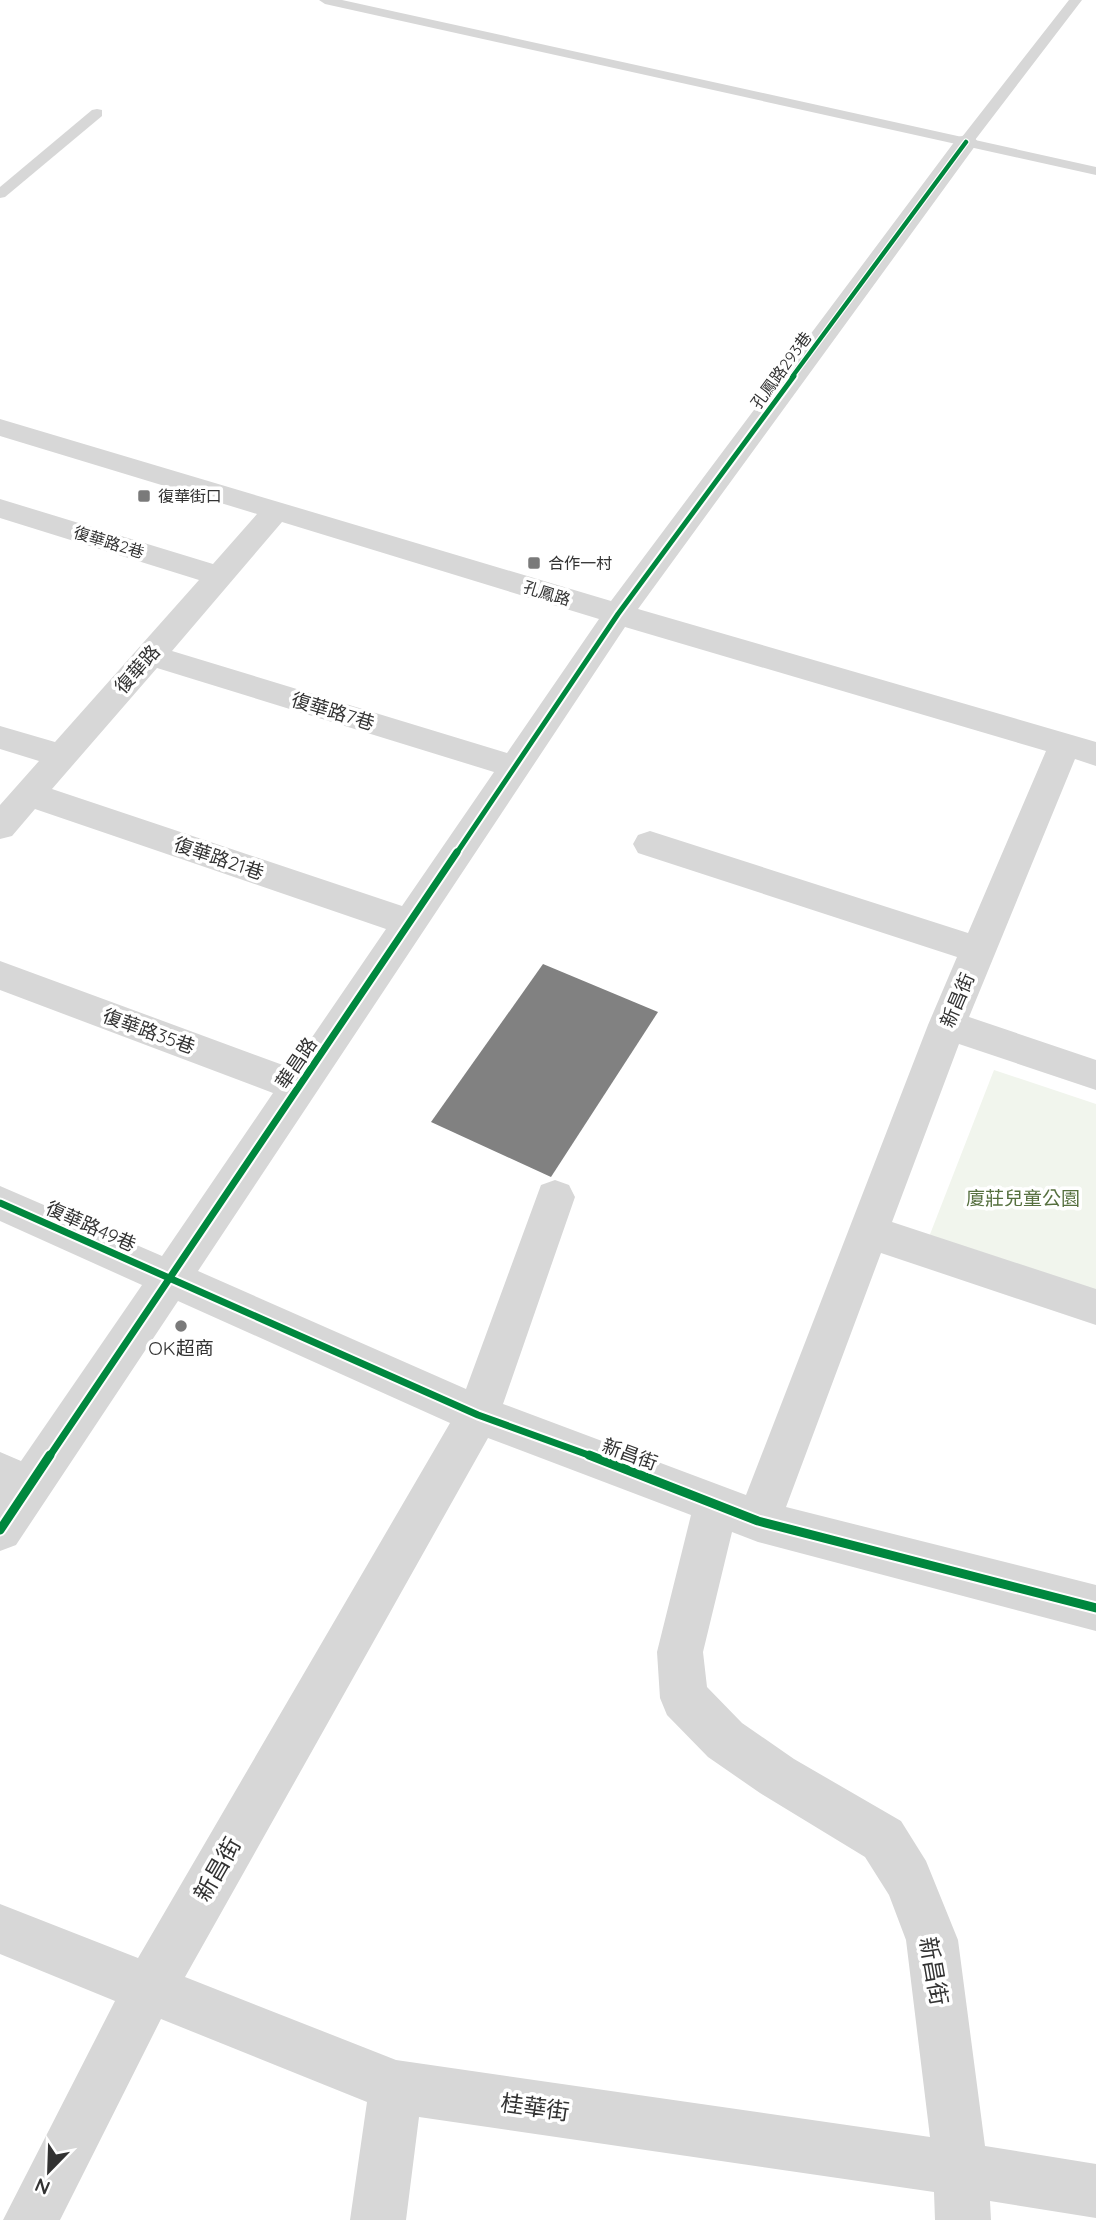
<svg xmlns="http://www.w3.org/2000/svg" width="1096" height="2220" viewBox="0 0 1096 2220" font-family="Quicksand,'Noto Sans TC',sans-serif">
<style>
.green{fill:#f1f5ed}
.building{fill:#818181}
.lines{fill:none;stroke-linecap:round;stroke-linejoin:round}
.lane{fill:#d7d7d7;fill-rule:evenodd}
.street{fill:#d7d7d7;fill-rule:evenodd}
.cycleway-far3-casing{stroke:#fff;stroke-width:7}
.cycleway-far2-casing{stroke:#fff;stroke-width:9}
.cycleway-far1-casing{stroke:#fff;stroke-width:11}
.cycleway-casing{stroke:#fff;stroke-width:13}
.cycleway-far3{stroke:#00873e;stroke-width:4.5}
.cycleway-far2{stroke:#00873e;stroke-width:5}
.cycleway-far1{stroke:#00873e;stroke-width:7}
.cycleway{stroke:#00873e;stroke-width:9}
.poi-dot{fill:#7a7a7a;stroke:#fff;stroke-width:2.5}
.labels{text-anchor:middle;dominant-baseline:central;stroke-width:7;stroke-linejoin:round;paint-order:stroke}
.far-street-label{font-size:16px;fill:#333;stroke:#fff}
.far-poi-label{font-size:16px;fill:#333;stroke:#fff;text-anchor:start}
.street-label{font-size:19px;fill:#333;stroke:#fff}
.park-label{font-size:19px;fill:#56703f;stroke:#fff}
.poi-label{font-size:19px;fill:#333;stroke:#fff}
.near-street-label{font-size:23px;fill:#333;stroke:#fff}
</style>
<rect width="100%" height="100%" fill="#fff"/>
<!-- green -->
<path class="green" d="M994,1070l102,34v197l-169,-59z"/>
<!-- building -->
<path class="building" d="M543,964l115,48 -107,165 -120,-55z"/>
<g class="lines">
<!-- lane -->
<g class="lane">
<path d="M319,0h23l620,137 107,-137h13l-107,140 121,27v8l-771,-171z"/>
<path d="M97,109l5,1v6l-97,81 -5,1v-11l92,-77z"/>
</g>
<!-- street -->
<path class="street" d="M966,135l8,2 4,5 -340,467 458,133v24l-21,-7 -106,258 127,43v30l-137,-46 -67,178 204,67v36l-215,-72 -95,254 310,78v46l-338,-89 -26,-10 -29,120 4,35 35,36 52,36 107,62 25,40 32,79 27,206 111,18v54l-106,-17 1,19h-56l-1,-28 -515,-75 -13,103h-56l17,-118 -206,-83 -101,201h-57l112,-219 -115,-47v-50l138,54 312,-535 -272,-122 -162,244 -16,6v-99l21,9 121,-176 -142,-64v-35l162,70 111,-163 -273,-103v-29l291,107 95,-139 -351,-120 -23,27 -12,3v-34l39,-44 -39,-12v-23l55,16 144,-162 -199,-62v-19l213,65 44,-50 -257,-78v-17l611,182 347,-464zM282,522l317,97 -92,134 -335,-102zM625,627l421,124 -78,182 -318,-102 -12,4 -5,9 5,9 319,104 -29,68 -182,470 -243,-91 72,-207 -6,-12 -14,-5 -14,5 -75,204 -268,-118zM157,668l337,104 -92,134 -350,-117zM488,1438l203,77 -34,137 3,46 7,17 41,42 52,36 105,64 24,38 17,45 24,197 -534,-77 -211,-83z"/>
<defs>
<path id="cycleway-far3" d="M792,377l174,-235"/>
<path id="cycleway-far2" d="M456,854l162,-240 176,-238"/>
<g id="cycleway-far1">
<path d="M0,1203l478,212 116,42"/>
<path d="M49,1457l408,-605"/>
</g>
<g id="cycleway">
<path d="M589,1455l169,66 338,87"/>
<path d="M0,1530l50,-75"/>
</g>
</defs>
<!-- cycleway-far3 casing -->
<use href="#cycleway-far3" class="cycleway-far3-casing"/>
<!-- cycleway-far2 casing -->
<use href="#cycleway-far2" class="cycleway-far2-casing"/>
<!-- cycleway-far1 casing -->
<use href="#cycleway-far1" class="cycleway-far1-casing"/>
<!-- cycleway casing -->
<use href="#cycleway" class="cycleway-casing"/>
<!-- cycleway-far3 -->
<use href="#cycleway-far3" class="cycleway-far3"/>
<!-- cycleway-far2 -->
<use href="#cycleway-far2" class="cycleway-far2"/>
<!-- cycleway-far1 -->
<use href="#cycleway-far1" class="cycleway-far1"/>
<!-- cycleway -->
<use href="#cycleway" class="cycleway"/>
</g>
<!-- markers -->
<g class="poi-dot">
<rect x="137" y="489" width="14" height="14" rx="3.5"/>
<rect x="527" y="556" width="14" height="14" rx="3.5"/>
<circle cx="181" cy="1326" r="7"/>
</g>
<g class="labels">
<!-- far-street labels -->
<g class="far-street-label">
<text transform="translate(781 370) rotate(-54)">孔鳳路293巷</text>
<text transform="translate(109 542) rotate(17)">復華路2巷</text>
<text transform="translate(547 593) rotate(17)">孔鳳路</text>
</g>
<!-- far-poi labels -->
<g class="far-poi-label">
<text x="158" y="496">復華街口</text>
<text x="548" y="563">合作一村</text>
</g>
<!-- street labels -->
<g class="street-label">
<text transform="translate(137 669) rotate(-49)">復華路</text>
<text transform="translate(333 711) rotate(17)">復華路7巷</text>
<text transform="translate(219 858) rotate(19)">復華路21巷</text>
<text transform="translate(957 1000) rotate(-67)">新昌街</text>
<text transform="translate(149 1031) rotate(20)">復華路35巷</text>
<text transform="translate(296 1063) rotate(-56)">華昌路</text>
<text transform="translate(91 1226) rotate(24)">復華路49巷</text>
<text transform="translate(630 1454) rotate(20)">新昌街</text>
</g>
<!-- park labels -->
<g class="park-label">
<text x="1023" y="1198">廈莊兒童公園</text>
</g>
<!-- poi labels -->
<g class="poi-label">
<text x="181" y="1348">OK超商</text>
</g>
<!-- near-street labels -->
<g class="near-street-label">
<text transform="translate(217 1869) rotate(-60)">新昌街</text>
<text transform="translate(934 1971) rotate(80)">新昌街</text>
<text transform="translate(535 2107) rotate(8)">桂華街</text>
</g>
</g>
<!-- north arrow -->
<g transform="translate(49 2171) rotate(203)" stroke="#ffffff" stroke-width="5" paint-order="stroke">
<path d="M0-5L12 26L0 18L-12 26Z" fill="#333333"/>
<text y="-10" font-size="19" font-weight="bold" text-anchor="middle" fill="#333333">N</text>
</g>
</svg>
